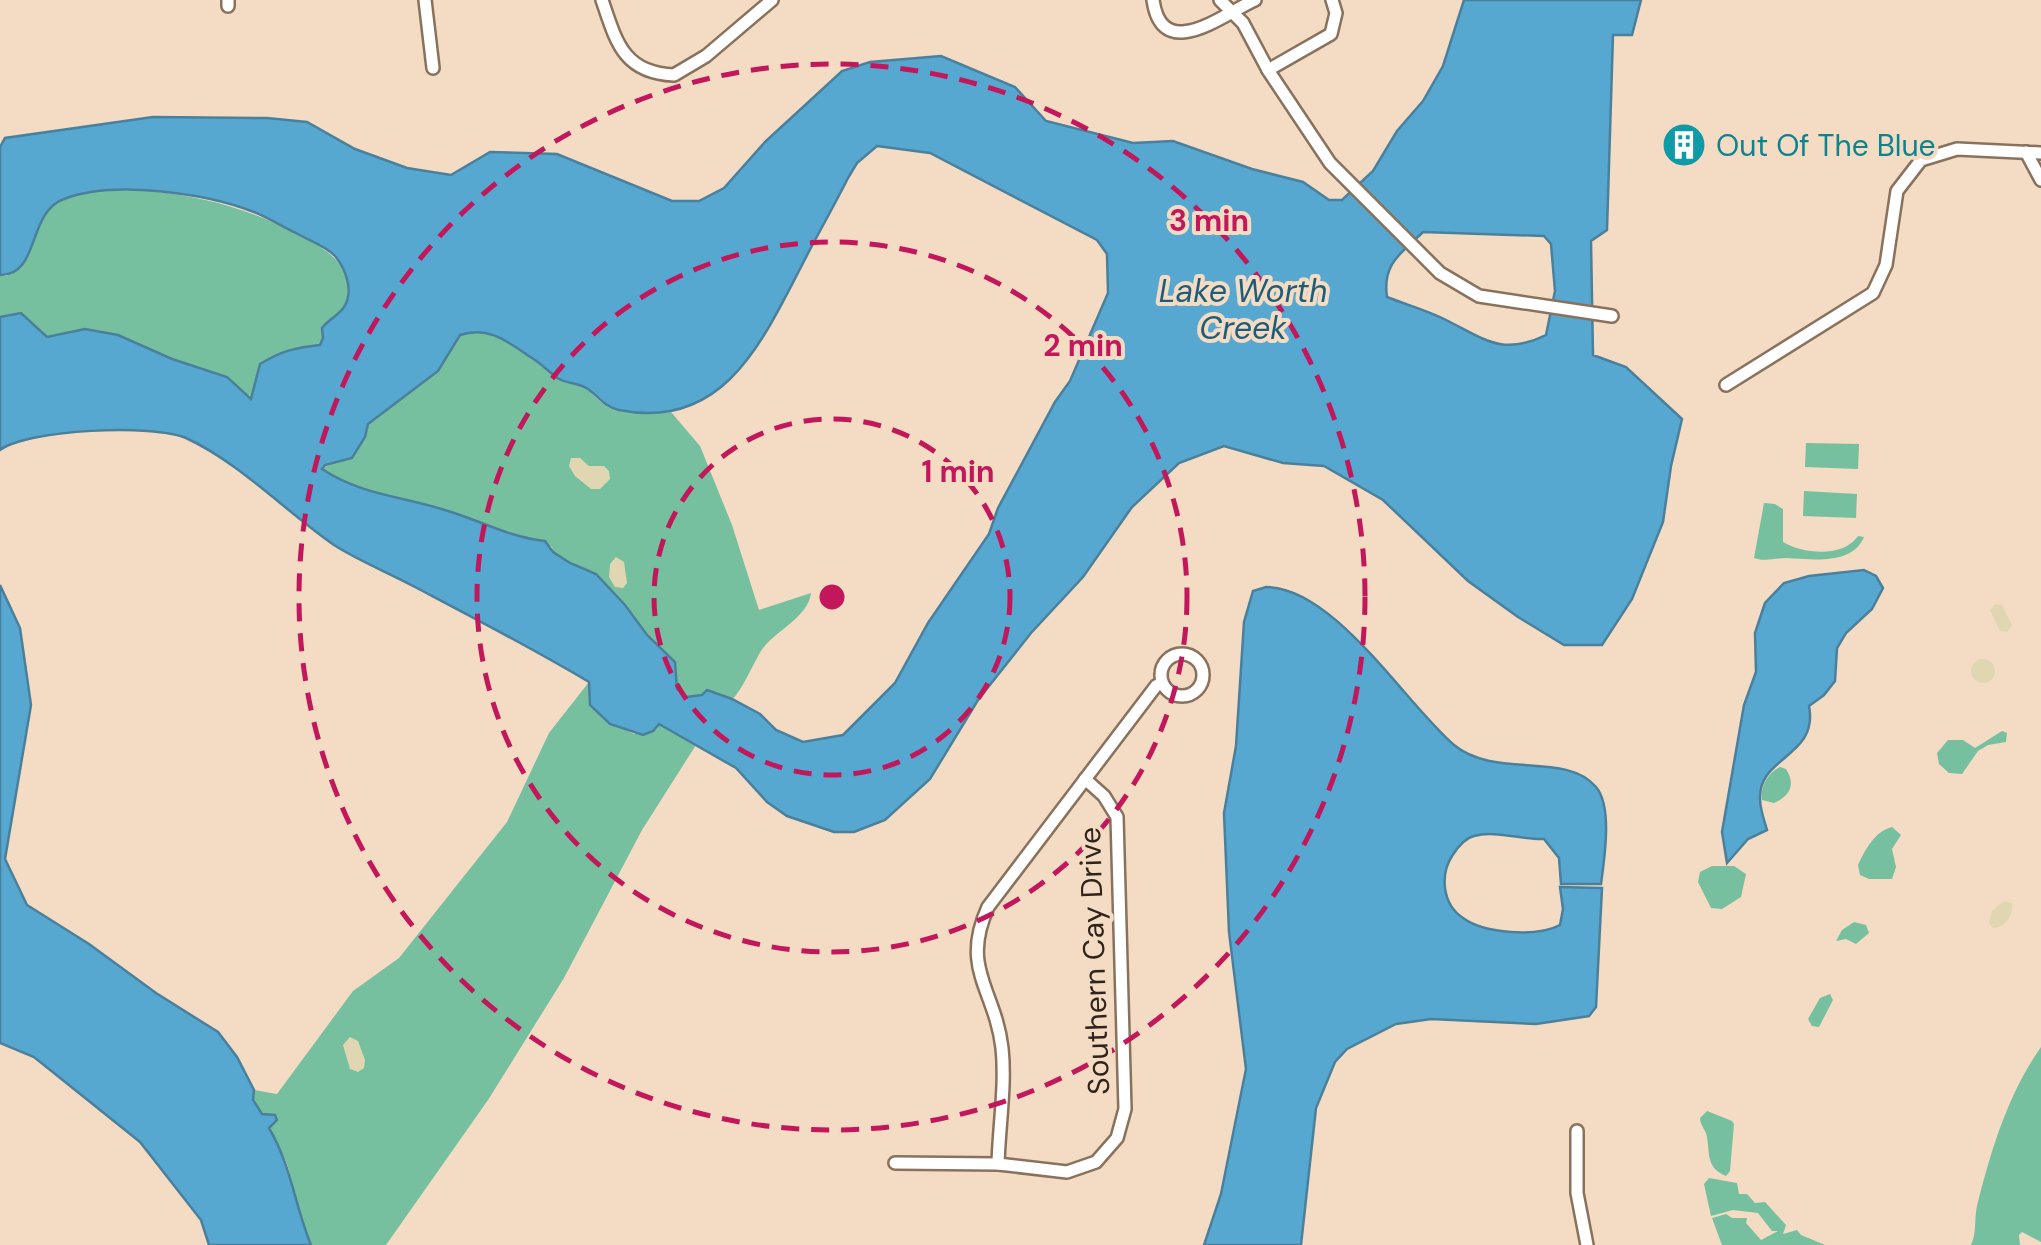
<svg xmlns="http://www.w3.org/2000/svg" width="2041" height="1245" viewBox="0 0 2041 1245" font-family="'DM Sans',sans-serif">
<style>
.green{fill:#76c09f}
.sand{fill:#e0d7b2}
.water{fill:#56a8d1;stroke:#4a809b;stroke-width:2.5;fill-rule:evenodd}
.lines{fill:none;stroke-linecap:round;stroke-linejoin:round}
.minor-casing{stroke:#89725d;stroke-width:16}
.minor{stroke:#fff;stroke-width:11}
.ring{fill:none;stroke:#c2185b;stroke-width:5;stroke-dasharray:18 12}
.labels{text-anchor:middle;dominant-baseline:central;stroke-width:8;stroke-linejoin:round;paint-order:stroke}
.culture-label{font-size:30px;fill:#0d838f;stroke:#f4dbc3;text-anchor:start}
.street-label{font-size:30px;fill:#2e241c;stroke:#f4dbc3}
.water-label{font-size:32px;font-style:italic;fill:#1e5d7a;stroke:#f4dbc3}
.centre{fill:#c2185b;stroke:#f4dbc3;stroke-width:5}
.ring-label{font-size:30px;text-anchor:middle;font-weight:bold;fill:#c2185b;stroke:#f4dbc3;stroke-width:8;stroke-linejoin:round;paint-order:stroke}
</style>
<rect width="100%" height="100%" fill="#f4dbc3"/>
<!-- green -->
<g class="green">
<path d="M151,191c52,6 96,17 142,41 33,17 64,32 52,74l-23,21 2,11 -4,7 -30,4 -32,19 -4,30 -19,-11 -8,-10 -55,-18 -35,-16 -76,-10 -14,4 -26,-24 -21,4v-42l7,1c7,-7 19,-14 22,-22 7,-14 7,-31 17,-44 20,-26 76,-18 105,-19z"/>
<path d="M473,330c28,0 61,28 82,45 8,7 19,7 29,12 7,4 11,11 17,15 18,13 49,12 70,10l29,34 32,79 27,85 52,-17c-3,25 -37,38 -50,58 -7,11 -23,49 -34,52 -11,3 -27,1 -39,2l-11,-16 -2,-27 -28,-27 -22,-30 -29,-31 -26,-10 -17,-12 -1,-5 -106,-37 -84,-19 -41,-22 36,-18 11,-27 70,-53 22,-36z"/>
<path d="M1806,443l53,1 -1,25 -53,-2z"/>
<path d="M1804,491l53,3 -1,24 -53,-2z"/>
<path d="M1764,503l11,1 8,5v33c20,12 60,16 75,-6l6,1c-12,29 -53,22 -78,21 -12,0 -20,4 -32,0z"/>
<path d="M589,682l3,13 -3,5 13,18 32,16 24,-11 38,22 -54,85 -78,148 -76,122 -102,145h-75c-11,-26 -16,-52 -23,-78 -6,-20 -20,-33 -19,-53h-8l-8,-15 1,-9 23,4 76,-103 46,-33 108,-136 42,-89z"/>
<path d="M2002,731l5,2 -1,9 -18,3 -10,6 -16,23 -13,-1 -10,-9 -2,-11 11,-13h15l12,8z"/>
<path d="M1780,767l6,2c10,16 4,27 -12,34l-12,-3c-2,-12 5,-27 18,-33z"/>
<path d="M1892,827l9,8 -9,14 4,18 -4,12h-23l-9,-4 -2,-10c7,-15 17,-34 34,-38z"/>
<path d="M1712,866h22l12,8 -5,23 -19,12 -11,-1 -13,-26 2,-10z"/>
<path d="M1854,922l12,3 3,8 -13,11 -10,-5 -10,2 6,-11z"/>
<path d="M1830,994l3,6 -14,27 -7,-1 -4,-7 12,-21z"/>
<path d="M2041,1047v195l-19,-10 -3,3 1,10h-49c6,-13 3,-26 6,-39 14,-56 31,-112 64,-159z"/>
<path d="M1707,1111l25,10 2,3 -4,47 -4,5c-22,-9 -15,-25 -20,-43 -2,-5 -6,-9 -6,-15z"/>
<path d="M1709,1178l28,5 2,11h8l8,9 10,-1 21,23 -3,9 14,-4 4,5 24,10h-103l-10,-27 14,-4 6,4h15l-1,5 15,17 17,-9h-6l-14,-18 -25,-3 -22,6 -7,-32z"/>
</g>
<!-- sand -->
<g class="sand">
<path d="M571,458h9l9,8h15l5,5 1,8 -10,10h-9l-16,-13 -6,-10z"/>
<path d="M616,557l8,5 3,21 -4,5 -8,-1 -6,-10 1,-13z"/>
<path d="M1995,604l7,1 10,20 -5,7 -7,-1 -10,-20z"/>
<circle cx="1983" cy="671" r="12"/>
<path d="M2004,901l8,2c2,11 -7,25 -19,25l-4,-5 3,-12z"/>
<path d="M350,1037l8,4 7,19 -1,8 -6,4 -8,-3 -7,-24z"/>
</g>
<!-- water -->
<g class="water">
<path d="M1464,0h177l-9,35h-19l-6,195 -16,11 2,114 33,12 56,52 -11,47 -8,56 -31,77 -30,46h-38l-46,-28 -50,-36 -85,-81 -59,-34 -41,-3 -59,-17 -45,17 -47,44 -49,70 -52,56 -53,67 -48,79 -45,41 -31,12h-20l-47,-16 -20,-14 -31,-34 -77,-44 -6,7 -10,4 -33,-11 -20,-19 -1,-23c-57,-34 -115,-64 -174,-95 -26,-14 -56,-26 -81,-42 -49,-34 -94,-82 -148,-107 -33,-14 -157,-9 -186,12v-133l21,-4 26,24 38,-8 33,6 54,24 55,18 24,22 9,-35c23,-14 35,-16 60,-19l3,-7 -1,-10c6,-8 17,-13 22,-21 10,-16 2,-38 -9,-51 -9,-10 -27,-16 -39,-23 -14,-7 -28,-15 -42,-21 -49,-19 -140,-32 -190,-13 -37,13 -24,77 -64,76v-128l5,-9 148,-21 114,1 40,4 48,27 52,19 44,7 39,-23 67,2 115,47h27l25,-13 41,-46 77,-71 28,-9 71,-6 74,31 31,34 87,22 40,-2 79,28 51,13 26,18h13l31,-29 24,-40 26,-30 20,-35zM877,146l53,7 167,87 10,14 1,39 -38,88 -15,21 -57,106 -9,26 -61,89 -33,60 -52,52 -40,7 -27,-12 -16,-16 -28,-15 -25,-9 -5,5 -15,2 -10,-8 -2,-27 -28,-27 -22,-30 -29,-31 -26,-11 -17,-11 -8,-11c-33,-3 -64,-20 -97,-30 -45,-15 -85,-15 -126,-42l3,-4 27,-7 13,-21 3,-13 70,-53 22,-36c31,-10 50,9 75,25 9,6 16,14 24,19 10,5 20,4 29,10 11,8 17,18 31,21 104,21 143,-68 182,-143 15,-30 32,-59 47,-89l9,-15zM1423,232l121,4 7,8 4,47 -9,44c-43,21 -60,5 -98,-14 -19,-10 -41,-16 -61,-24 -5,-33 14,-44 36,-65z"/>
<path d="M1864,570l12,6 7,12 -11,21 -26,24 -9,15 -2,33 -11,14 -15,11c10,51 -51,50 -49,93 0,10 4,21 7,31l-19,9 -21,24 -5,-31 22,-127 12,-33 -1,-39 10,-30 19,-20 25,-7z"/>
<path d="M0,585l20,43 11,77 -26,154 22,46 62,39 67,49 62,39 19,25 17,33 -1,10 9,14 13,1 2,5 -8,8c22,37 26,78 42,117h-102l-8,-25 -61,-78 -106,-85 -34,-14z"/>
<path d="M1266,587c68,0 139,116 188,158 41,34 112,6 142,42 17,20 8,73 5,97h-40l-2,-26 -15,-19c-22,1 -49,-9 -70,-3 -9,2 -17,12 -22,20 -12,19 -10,48 11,62 22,16 74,19 97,7l3,-16 -3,-22 42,1 -6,119 -7,9 -53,8 -105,-5 -35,5 -49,25 -12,13 -19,46 -15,137h-97l17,-51 25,-125 -17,-137 -5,-119 12,-67 8,-124 9,-31z"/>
</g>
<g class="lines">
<defs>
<g id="minor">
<path d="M228,0v6"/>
<path d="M425,0l8,68"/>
<path d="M602,0c14,41 21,73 72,75l32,-19 66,-56"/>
<path d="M1153,0c9,65 72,13 102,0"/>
<path d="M1220,0l23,23 25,47 62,93 110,110 39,23 133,20"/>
<path d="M1268,70l63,-36 5,-21 -4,-13"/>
<path d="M2026,152l15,28"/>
<path d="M1726,385l147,-92 13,-28 11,-74 24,-31 36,-11 84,4"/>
<circle cx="1182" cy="675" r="21"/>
<path d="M1577,1131v62l10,52"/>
<path d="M895,1163l103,1 69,8 29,-10 21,-24 8,-29 -8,-292 -13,-21 -19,-17"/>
<path d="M998,1164c1,-38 8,-79 4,-116 -7,-59 -42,-79 -14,-141l168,-221 6,-3"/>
</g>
</defs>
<!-- minor casing -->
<use href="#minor" class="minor-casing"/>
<!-- minor -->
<use href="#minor" class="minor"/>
</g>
<!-- distance rings -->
<g class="ring">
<circle cx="832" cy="597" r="178"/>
<circle cx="832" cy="597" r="355"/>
<circle cx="832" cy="597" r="533"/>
</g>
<!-- icons -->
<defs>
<symbol id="building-disc" viewBox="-11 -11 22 22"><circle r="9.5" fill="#0f9aa8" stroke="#f4dbc3"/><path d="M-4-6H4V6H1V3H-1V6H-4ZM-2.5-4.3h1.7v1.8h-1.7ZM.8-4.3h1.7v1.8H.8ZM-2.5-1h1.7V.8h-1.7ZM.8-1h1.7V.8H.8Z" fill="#fff"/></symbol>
</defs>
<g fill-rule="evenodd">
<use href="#building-disc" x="1659" y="120" width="50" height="50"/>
</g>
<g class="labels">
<!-- culture labels -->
<g class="culture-label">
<text x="1716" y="145">Out Of The Blue</text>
</g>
<!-- street labels -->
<g class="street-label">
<text transform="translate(1094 961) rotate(-92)">Southern Cay Drive</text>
</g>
<!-- water labels -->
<g class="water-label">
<text x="1243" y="291">Lake Worth<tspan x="1243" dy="37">Creek</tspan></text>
</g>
</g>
<circle cx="832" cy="597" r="15" class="centre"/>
<g class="ring-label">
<text x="1209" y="231">3 min</text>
<text x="1083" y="356">2 min</text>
<text x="958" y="482">1 min</text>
</g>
</svg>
